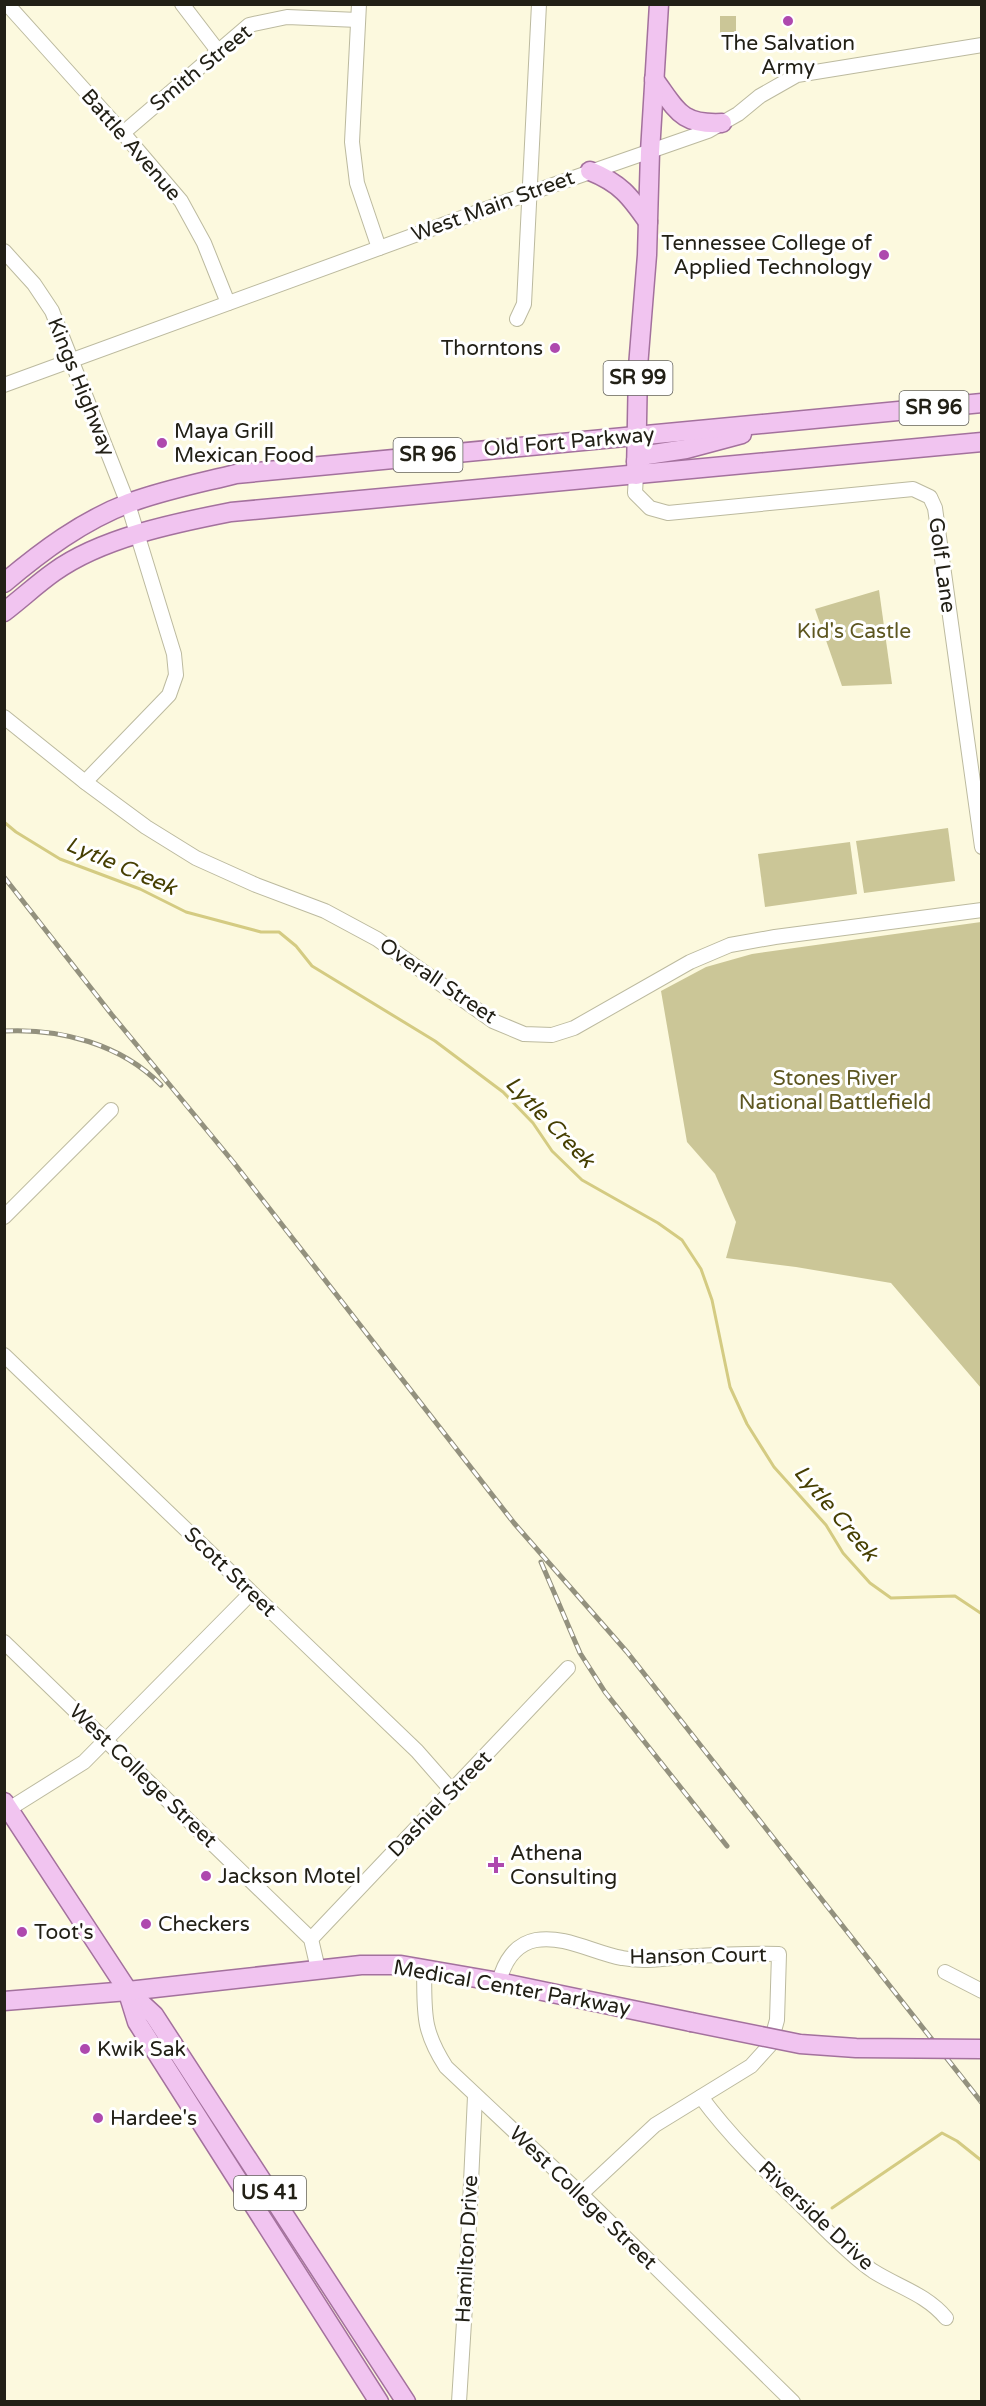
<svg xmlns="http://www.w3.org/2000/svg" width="986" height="2406" viewBox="0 0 986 2406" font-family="'Varela Round',sans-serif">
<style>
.green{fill:#cbc697}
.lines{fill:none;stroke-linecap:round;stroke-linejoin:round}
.stream{stroke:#d4cb82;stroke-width:3}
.minor-casing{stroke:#bcba9f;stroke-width:16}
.major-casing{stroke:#a3719d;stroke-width:21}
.minor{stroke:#fff;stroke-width:14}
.major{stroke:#f1c4f0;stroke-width:18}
.rail-casing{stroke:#93917e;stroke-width:5}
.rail{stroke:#fff;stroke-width:3;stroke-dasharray:9;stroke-linecap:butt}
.major-bridge-casing{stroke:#a3719d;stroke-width:21;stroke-linecap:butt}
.major-bridge{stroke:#f1c4f0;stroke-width:18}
.poi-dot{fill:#ae49ae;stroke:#fff;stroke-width:2}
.labels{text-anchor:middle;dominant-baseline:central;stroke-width:6;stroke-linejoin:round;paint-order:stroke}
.shield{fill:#fff;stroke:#64635c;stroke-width:1.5}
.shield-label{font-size:20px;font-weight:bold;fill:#222016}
.poi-label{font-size:21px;fill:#222016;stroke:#fff;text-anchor:start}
.street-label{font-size:21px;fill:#222016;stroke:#fff}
.park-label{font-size:21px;fill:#5d5620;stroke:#fff}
.water-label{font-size:22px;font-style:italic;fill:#463f02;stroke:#fff}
</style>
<rect width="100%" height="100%" fill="#fcf9de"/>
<!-- green -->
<g class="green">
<rect x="720" y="16" width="16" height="22"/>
<path d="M879,590l13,94 -50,2 -27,-77z"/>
<path d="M948,828l7,53 -91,12 -8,-52z"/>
<path d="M850,842l7,52 -92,13 -7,-53z"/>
<path d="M981,922h1l-1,466 -90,-105 -95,-16 -70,-9 10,-36 -21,-48 -28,-32 -26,-151 45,-24 46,-13z"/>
</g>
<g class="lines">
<!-- stream -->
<g class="stream">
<path d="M4,822l12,10 44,27 80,30 46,23 75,20h18l17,14 16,20 123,75 68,51 30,31 19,28 30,29 76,43 24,17 19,29 11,31 18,87 17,37 27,43 52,58 17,28 27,30 21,15 64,-2 27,18"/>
<path d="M832,2208l110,-75 15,8 25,20"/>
</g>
<defs>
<g id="minor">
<path d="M7,4l116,129 58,68 23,42 24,60"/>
<path d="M182,4l36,47"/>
<path d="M359,4l-7,138 5,41 22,65"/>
<path d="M123,133l126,-108 38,-8 71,3"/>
<path d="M4,251l30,33 18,27 76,193 46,150 2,21 -7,20 -84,87"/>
<path d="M517,319l7,-15 15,-300"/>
<path d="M4,385l526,-192 178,-62 30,-17 22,-18 37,-21 185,-30"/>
<path d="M636,475l-1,18 15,15 18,5 245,-24 17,8 5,11 47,339"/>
<path d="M4,717l81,65 61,45 50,31 60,27 69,26 52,28 116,82 31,13 28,1 22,-7 116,-66 40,-17 45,-8 207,-27"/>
<path d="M4,1217l107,-107"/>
<path d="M4,1355l413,396 36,41"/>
<path d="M4,1642l307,297 7,30"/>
<path d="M9,1809l75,-47 167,-169"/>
<path d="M311,1939l257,-271"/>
<path d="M424,1968c1,44 -3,60 22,99l135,127 212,208"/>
<path d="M945,1972l37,19"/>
<path d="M499,1982c5,-20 16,-38 37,-42 29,-5 58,13 86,18 19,4 40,1 60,-1 32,-2 64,-4 97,-3l-2,66 -7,25 -19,21 -96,59 -74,69"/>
<path d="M701,2097c31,42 69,78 107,115 19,19 43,44 65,59 25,16 53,23 73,47"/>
<path d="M459,2402l7,-112 9,-194"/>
</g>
<g id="major">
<path d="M654,79c23,31 26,46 68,44"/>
<path d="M590,171c30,12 40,25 58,51"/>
<path d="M636,461l11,-6 39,-6 56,-15"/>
<path d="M636,475l2,-108 9,-112 3,-103 9,-148"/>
<path d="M4,583c38,-32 78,-62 125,-80 35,-13 71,-20 107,-29l746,-71"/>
<path d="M4,612c17,-13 33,-28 50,-40 47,-34 121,-49 177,-60l751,-70"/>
<path d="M4,1802l124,189 26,24 252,387"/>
<path d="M128,1993l9,29 242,380"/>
<path d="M4,2001l124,-10 233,-26h40l98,17 192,40"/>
</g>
</defs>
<!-- minor casing -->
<use href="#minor" class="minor-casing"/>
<!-- major casing -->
<use href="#major" class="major-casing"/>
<!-- minor -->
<use href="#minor" class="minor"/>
<!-- major -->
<use href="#major" class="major"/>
<defs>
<g id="rail">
<path d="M4,877l108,138 122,148 280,360 113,129 355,451"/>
<path d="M4,1031c56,-3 117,13 157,54"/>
<path d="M541,1562l39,91 25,39 122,154"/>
</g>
</defs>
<!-- rail casing -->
<use href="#rail" class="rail-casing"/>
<!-- rail -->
<use href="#rail" class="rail"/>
<defs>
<path id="major-bridge" d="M691,2022l109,22 56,4 126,1"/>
</defs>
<!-- major-bridge casing -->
<use href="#major-bridge" class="major-bridge-casing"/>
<!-- major-bridge -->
<use href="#major-bridge" class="major-bridge"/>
</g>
<!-- markers -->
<g class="poi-dot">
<circle cx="788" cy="21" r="6"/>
<circle cx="884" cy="255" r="6"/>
<circle cx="555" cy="348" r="6"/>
<circle cx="162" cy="443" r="6"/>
<path d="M493 1856h6v6h6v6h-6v6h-6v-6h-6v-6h6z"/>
<circle cx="206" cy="1876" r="6"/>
<circle cx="146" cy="1924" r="6"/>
<circle cx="22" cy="1932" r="6"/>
<circle cx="85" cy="2049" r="6"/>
<circle cx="98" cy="2118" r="6"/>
</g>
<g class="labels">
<!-- shield labels -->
<g class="shield">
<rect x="603.5" y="361" width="69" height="34" rx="4.5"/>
<rect x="899.5" y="391" width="69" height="34" rx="4.5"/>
<rect x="393.5" y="438" width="69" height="34" rx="4.5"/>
<rect x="234" y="2176" width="72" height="34" rx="4.5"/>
</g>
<g class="shield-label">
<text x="638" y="378">SR 99</text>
<text x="934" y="408">SR 96</text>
<text x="428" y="455">SR 96</text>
<text x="270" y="2193">US 41</text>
</g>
<!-- poi labels -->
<g class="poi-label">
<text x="788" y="43" text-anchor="middle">The Salvation<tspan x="788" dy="24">Army</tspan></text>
<text x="872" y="243" text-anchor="end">Tennessee College of<tspan x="872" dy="24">Applied Technology</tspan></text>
<text x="543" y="348" text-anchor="end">Thorntons</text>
<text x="174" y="431">Maya Grill<tspan x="174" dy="24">Mexican Food</tspan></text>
<text x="510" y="1853">Athena<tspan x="510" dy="24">Consulting</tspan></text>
<text x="218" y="1876">Jackson Motel</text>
<text x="158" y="1924">Checkers</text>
<text x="34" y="1932">Toot's</text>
<text x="97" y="2049">Kwik Sak</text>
<text x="110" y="2118">Hardee's</text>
</g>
<!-- street labels -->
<g class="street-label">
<text transform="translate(201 68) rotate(-39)">Smith Street</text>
<text transform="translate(131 145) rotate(49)">Battle Avenue</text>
<text transform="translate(493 206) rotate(-20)">West Main Street</text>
<text transform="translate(81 387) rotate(68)">Kings Highway</text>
<text transform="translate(569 442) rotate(-5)">Old Fort Parkway</text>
<text transform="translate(942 565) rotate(82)">Golf Lane</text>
<text transform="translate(438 981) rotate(34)">Overall Street</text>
<text transform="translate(230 1572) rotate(44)">Scott Street</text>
<text transform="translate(143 1776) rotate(44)">West College Street</text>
<text transform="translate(440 1804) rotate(-46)">Dashiel Street</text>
<text transform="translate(698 1956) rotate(-1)">Hanson Court</text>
<text transform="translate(512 1988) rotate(10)">Medical Center Parkway</text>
<text transform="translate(583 2198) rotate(44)">West College Street</text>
<text transform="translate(816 2216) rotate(43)">Riverside Drive</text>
<text transform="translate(467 2249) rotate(-87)">Hamilton Drive</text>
</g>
<!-- park labels -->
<g class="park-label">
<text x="854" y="631">Kid's Castle</text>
<text x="835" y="1078">Stones River<tspan x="835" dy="24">National Battlefield</tspan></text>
</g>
<!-- water labels -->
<g class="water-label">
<text transform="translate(121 866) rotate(23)">Lytle Creek</text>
<text transform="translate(550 1122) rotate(46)">Lytle Creek</text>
<text transform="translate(836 1513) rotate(50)">Lytle Creek</text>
</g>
</g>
<!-- border -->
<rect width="986" height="2406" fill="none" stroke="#222016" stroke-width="12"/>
</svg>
